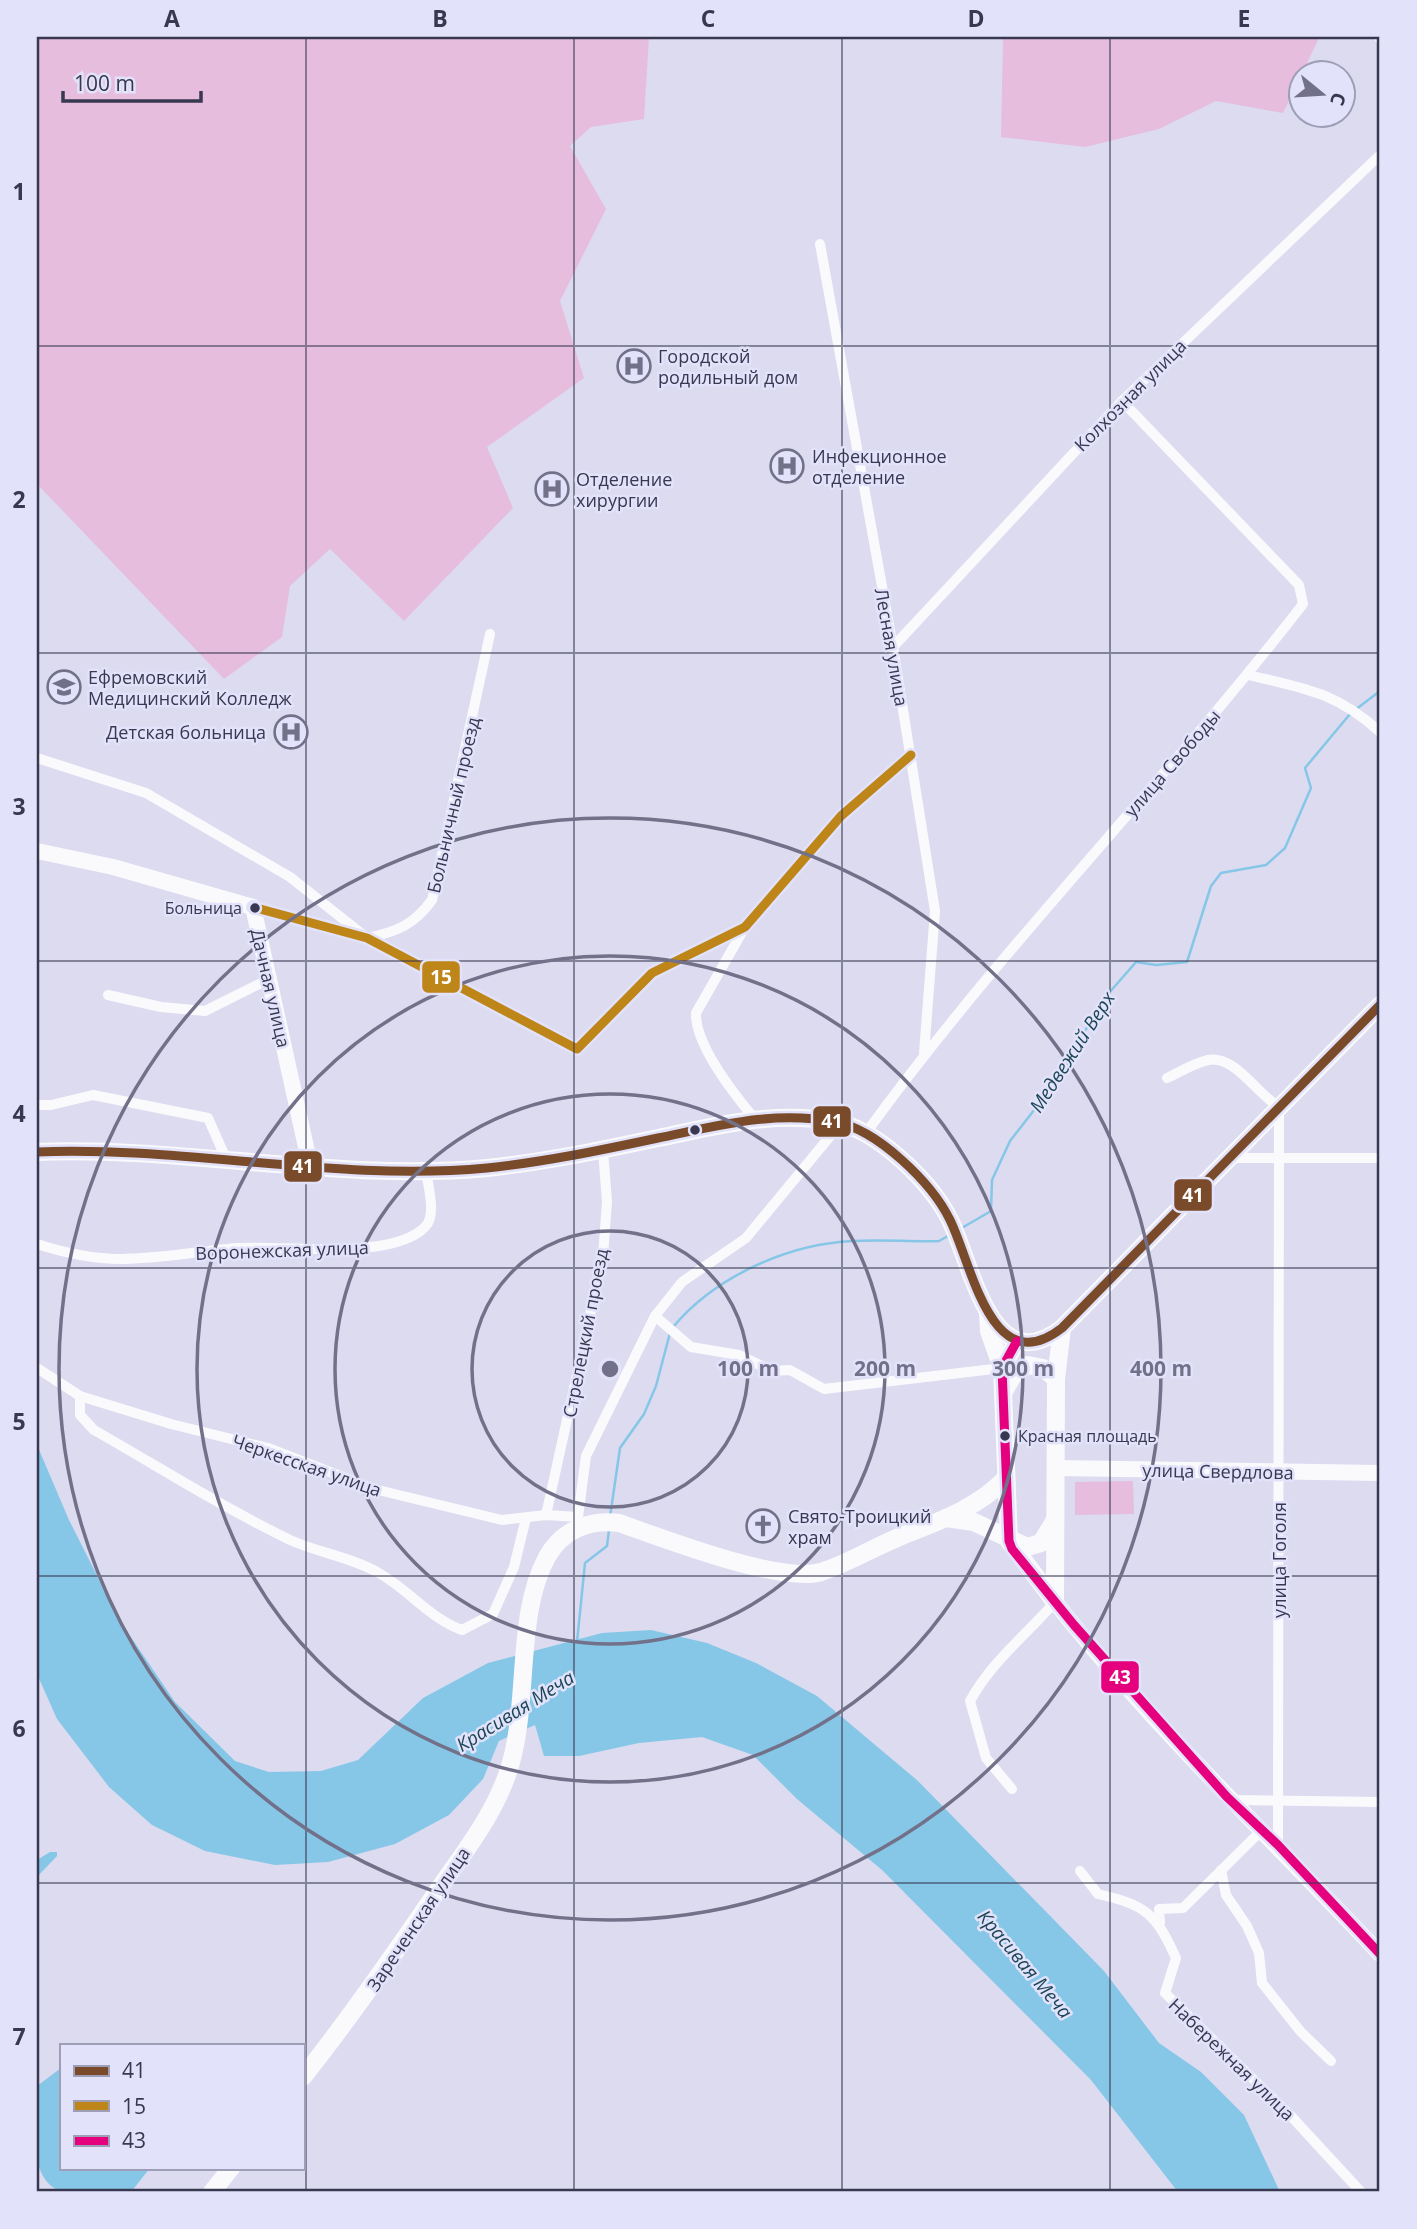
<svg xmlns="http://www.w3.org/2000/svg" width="1417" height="2229" viewBox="0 0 1417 2229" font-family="'Open Sans',sans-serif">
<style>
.green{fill:#e6bddd}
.water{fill:#86c7e7}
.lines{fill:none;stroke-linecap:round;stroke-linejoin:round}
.stream{stroke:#86c7e7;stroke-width:2.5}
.street{stroke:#fafafd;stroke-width:10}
.secondary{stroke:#fafafd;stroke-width:16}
.primary{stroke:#fafafd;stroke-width:18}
.bus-1-casing{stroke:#e2e2fb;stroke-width:14}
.bus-2-casing{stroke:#e2e2fb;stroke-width:14}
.bus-3-casing{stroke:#e2e2fb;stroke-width:14}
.bus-1{stroke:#7a4b2a;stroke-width:9}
.bus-2{stroke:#be8518;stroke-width:9}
.bus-3{stroke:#e5007d;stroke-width:9}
.grid{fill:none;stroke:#393851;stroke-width:2;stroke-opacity:0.55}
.ring{fill:none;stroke:#727189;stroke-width:3.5}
.bus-dot{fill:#393851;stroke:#e2e2fb;stroke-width:2.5}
.labels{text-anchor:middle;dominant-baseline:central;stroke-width:5;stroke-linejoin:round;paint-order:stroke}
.bus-label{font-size:16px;fill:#393851;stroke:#e2e2fb;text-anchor:end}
.poi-label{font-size:18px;fill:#393851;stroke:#e2e2fb;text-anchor:start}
.street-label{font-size:18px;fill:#393851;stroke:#e2e2fb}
.water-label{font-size:19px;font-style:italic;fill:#1c4655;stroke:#e2e2fb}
.centre{fill:#727189;stroke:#e2e2fb;stroke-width:3.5}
.ring-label{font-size:21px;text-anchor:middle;font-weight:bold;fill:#727189;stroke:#e2e2fb;stroke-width:5;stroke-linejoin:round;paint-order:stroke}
.line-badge{stroke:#e2e2fb;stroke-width:2.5}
.badge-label{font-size:19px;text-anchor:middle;font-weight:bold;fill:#fff}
.neatline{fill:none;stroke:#393851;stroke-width:2.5}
.grid-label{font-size:23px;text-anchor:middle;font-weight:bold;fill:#393851}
</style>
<rect width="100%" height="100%" fill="#dcdbf0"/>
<!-- green -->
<g class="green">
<path d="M37,37h612l-5,82 -53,8 -21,19 36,63 -46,92 24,77 -97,69 26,61 -109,113 -74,-72 -40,37 -8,51 -58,42 -187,-195z"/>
<path d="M1003,37h316v1l-36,75 -67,-12 -57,28 -74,18 -84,-10z"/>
<path d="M1133,1481l1,33 -59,1v-33z"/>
</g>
<!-- water -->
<g class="water">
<path d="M37,1445l32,75 51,101 55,81 60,59 34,11 52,-1 37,-11 65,-62 65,-35 114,-30 49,-3 56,13 49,20 61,33 101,85 186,190 55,72 42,29 43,43 36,77h-102l-87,-112 -209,-210 -85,-71 -44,-44 -51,-18 -63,6 -60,13h-35l-9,-31 -36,16 -16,38 -34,36 -54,29 -67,18 -53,3 -70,-14 -53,-26 -43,-38 -52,-68 -20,-45z"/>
<path d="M50,1852h7v4l-20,21v-17z"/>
<path d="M61,2068v100h89l-19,24c-17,0 -57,5 -71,-1 -35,-14 -23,-74 -23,-105z"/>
</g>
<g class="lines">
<!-- stream -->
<g class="stream">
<path d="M1355,710l25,-19"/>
<path d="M960,1229l31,-18 1,-31 18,-39 46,-59 9,-27 20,-24 17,-30 34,-39 20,3 31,-3 24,-76 10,-13 45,-8 19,-17 26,-60 -6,-20 45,-54"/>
<path d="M673,1327c42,-50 114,-83 180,-86 28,-2 57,1 86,0l9,-5"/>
<path d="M610,1517l10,-69 24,-34 12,-28 14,-53"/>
<path d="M577,1642l8,-79 22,-17 2,-16"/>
</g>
<!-- street -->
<g class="street">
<path d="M1379,37l1,2"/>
<path d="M820,244l73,403 42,264 -11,142"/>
<path d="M893,647l229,-246 258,-246"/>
<path d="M1248,675c56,13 88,17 132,57"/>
<path d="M37,758l109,35 144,84 77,61c29,-6 47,-13 65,-38l58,-266"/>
<path d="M253,907l114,31 210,111 75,-76 93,-46 96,-111 70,-61"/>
<path d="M745,927l-49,86c-1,32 38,81 58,105"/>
<path d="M108,995l53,12 44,4 64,-32"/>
<path d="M1167,1078c13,-6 27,-15 41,-18 26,-6 50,35 71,47l-1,738"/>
<path d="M37,1105h14l42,-10 115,23 19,43"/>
<path d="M866,1133c134,-185 297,-348 437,-529l-4,-19 -177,-184"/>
<path d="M1231,1158h149"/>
<path d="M37,1244c25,8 57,15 83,15 40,0 79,-8 117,-11 46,-3 155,13 188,-21 12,-12 3,-40 1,-56"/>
<path d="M655,1316l36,31 48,8 33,16 18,-1 34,19 178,-21"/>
<path d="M37,1368l43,28 91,28 97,24 106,41 128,31 44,-5 32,2v11"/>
<path d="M80,1396v19l14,15c65,37 128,77 196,110 29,13 61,17 89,33 30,17 50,45 83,57l31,-16 21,-47 12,-49"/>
<path d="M546,1515l57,-259 4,-54 -4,-52"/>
<path d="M578,1517l8,-61 69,-140 27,-34 64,-44 95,-115"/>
<path d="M1012,1789l-26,-31 -16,-57c22,-40 55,-65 85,-99"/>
<path d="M1231,1800l149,2"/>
<path d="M1221,1870l5,25 21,31 12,27 3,30 39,49 30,29"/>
<path d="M1080,1871l18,23c48,11 58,20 78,64l-11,35 125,122 71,77"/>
<path d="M1160,1923l-1,-14 24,-1 78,-77"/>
</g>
<!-- secondary -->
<g class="secondary">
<path d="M37,851l76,16 140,40 57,258"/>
<path d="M1056,1468l324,5"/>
<path d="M1055,1602c99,125 216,236 325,352"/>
</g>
<!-- primary -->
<g class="primary">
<path d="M37,1152c150,-6 300,30 450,16 57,-6 115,-18 171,-30 59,-12 116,-28 177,-16 42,7 97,61 115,98 22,44 41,163 112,108l318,-323"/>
<path d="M988,1314l1,17 13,37"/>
<path d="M1017,1341l-15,27 7,173 46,61"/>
<path d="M1003,1393l11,-19 14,-9 15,3 13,11"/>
<path d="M946,1518l28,4 53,25 14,-4 14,-23"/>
<path d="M1055,1602l1,-223 6,-51"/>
<path d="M303,2077c47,-59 90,-121 133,-184 26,-38 56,-75 71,-118 24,-66 7,-158 40,-218 15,-27 43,-38 72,-34 43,15 161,61 202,49 28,-9 55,-26 83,-37 36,-14 75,-28 102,-57"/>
<path d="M212,2192l19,-24"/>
</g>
<defs>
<path id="bus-1" d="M37,1152c150,-6 300,30 450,16 57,-6 115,-18 171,-30 59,-12 116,-28 177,-16 42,7 97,61 115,98 22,44 41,163 112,108l318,-323"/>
<path id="bus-2" d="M253,907l114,31 210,111 75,-76 93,-46 96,-111 70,-61"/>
<path id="bus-3" d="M1017,1341l-15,27 7,173 3,8 62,76 153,172 51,48 102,109"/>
</defs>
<!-- bus-1 casing -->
<use href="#bus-1" class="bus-1-casing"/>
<!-- bus-2 casing -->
<use href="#bus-2" class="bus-2-casing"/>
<!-- bus-3 casing -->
<use href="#bus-3" class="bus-3-casing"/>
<!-- bus-1 -->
<use href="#bus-1" class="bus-1"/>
<!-- bus-2 -->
<use href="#bus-2" class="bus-2"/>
<!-- bus-3 -->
<use href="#bus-3" class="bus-3"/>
</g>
<!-- grid -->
<path class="grid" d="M306,37v2155M574,37v2155M842,37v2155M1110,37v2155M37,346h1343M37,653h1343M37,961h1343M37,1268h1343M37,1576h1343M37,1883h1343"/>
<!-- distance rings -->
<g class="ring">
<circle cx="610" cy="1369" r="138"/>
<circle cx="610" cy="1369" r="275"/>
<circle cx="610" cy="1369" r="413"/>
<circle cx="610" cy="1369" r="551"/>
</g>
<!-- icons -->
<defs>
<symbol id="hospital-ring" viewBox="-11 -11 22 22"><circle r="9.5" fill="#e2e2fb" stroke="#727189" stroke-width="1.5"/><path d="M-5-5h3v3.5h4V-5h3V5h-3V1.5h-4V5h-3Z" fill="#727189"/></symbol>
<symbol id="university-ring" viewBox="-11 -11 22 22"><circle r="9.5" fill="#e2e2fb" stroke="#727189" stroke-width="1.5"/><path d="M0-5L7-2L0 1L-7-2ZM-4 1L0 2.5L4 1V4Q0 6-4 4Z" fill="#727189"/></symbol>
<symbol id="church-ring" viewBox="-11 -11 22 22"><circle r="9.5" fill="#e2e2fb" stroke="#727189" stroke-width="1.5"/><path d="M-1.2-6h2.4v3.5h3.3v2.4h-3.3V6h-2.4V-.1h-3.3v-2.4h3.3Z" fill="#727189"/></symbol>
</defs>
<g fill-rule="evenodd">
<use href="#hospital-ring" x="615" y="347" width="38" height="38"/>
<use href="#hospital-ring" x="768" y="447" width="38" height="38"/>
<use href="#hospital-ring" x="533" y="470" width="38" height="38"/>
<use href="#university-ring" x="45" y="668" width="38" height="38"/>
<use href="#hospital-ring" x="272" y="713" width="38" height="38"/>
<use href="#church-ring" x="744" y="1507" width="38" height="38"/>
</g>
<!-- markers -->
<g class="bus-dot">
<circle cx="255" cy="908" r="6"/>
<circle cx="695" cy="1130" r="6"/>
<circle cx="1005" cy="1436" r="6"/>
</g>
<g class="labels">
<!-- bus labels -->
<g class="bus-label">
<text x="242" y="908">Больница</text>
<text x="1018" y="1436" text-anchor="start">Красная площадь</text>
</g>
<!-- poi labels -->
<g class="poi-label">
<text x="658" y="356">Городской<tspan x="658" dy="21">родильный дом</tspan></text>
<text x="812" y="456">Инфекционное<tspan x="812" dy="21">отделение</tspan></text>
<text x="576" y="479">Отделение<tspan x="576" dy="21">хирургии</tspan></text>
<text x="88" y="677">Ефремовский<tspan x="88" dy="21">Медицинский Колледж</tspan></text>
<text x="266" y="732" text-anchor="end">Детская больница</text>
<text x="788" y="1516">Свято-Троицкий<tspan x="788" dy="21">храм</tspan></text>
</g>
<!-- street labels -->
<g class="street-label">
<text transform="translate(1130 395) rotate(-45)">Колхозная улица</text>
<text transform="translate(892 647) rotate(80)">Лесная улица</text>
<text transform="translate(1172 763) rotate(-49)">улица Свободы</text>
<text transform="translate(453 805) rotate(-77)">Больничный проезд</text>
<text transform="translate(271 988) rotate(77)">Дачная улица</text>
<text transform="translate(282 1250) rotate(-2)">Воронежская улица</text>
<text transform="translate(585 1333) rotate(-79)">Стрелецкий проезд</text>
<text transform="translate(307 1465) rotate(19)">Черкесская улица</text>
<text transform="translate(1218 1471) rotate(1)">улица Свердлова</text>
<text transform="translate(1279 1560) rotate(-90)">улица Гоголя</text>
<text transform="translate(418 1919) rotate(-56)">Зареченская улица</text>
<text transform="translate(1232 2059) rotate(44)">Набережная улица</text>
</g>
<!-- water labels -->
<g class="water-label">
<text transform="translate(1072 1052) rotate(-57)">Медвежий Верх</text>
<text transform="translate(515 1711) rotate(-32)">Красивая Меча</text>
<text transform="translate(1025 1964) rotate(50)">Красивая Меча</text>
</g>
</g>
<circle cx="610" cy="1369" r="10" class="centre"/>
<g class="ring-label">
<text x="748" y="1376">100 m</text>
<text x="885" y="1376">200 m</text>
<text x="1023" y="1376">300 m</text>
<text x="1161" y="1376">400 m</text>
</g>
<g class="line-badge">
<rect x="421" y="960" width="40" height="34" rx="7" fill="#be8518"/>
<rect x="812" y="1105" width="40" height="33" rx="7" fill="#7a4b2a"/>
<rect x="283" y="1150" width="40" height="33" rx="7" fill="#7a4b2a"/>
<rect x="1173" y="1178" width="40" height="34" rx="7" fill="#7a4b2a"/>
<rect x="1100" y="1660" width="40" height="34" rx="7" fill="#e5007d"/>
</g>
<g class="badge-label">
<text x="441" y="984">15</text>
<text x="832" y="1128">41</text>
<text x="303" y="1173">41</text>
<text x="1193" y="1202">41</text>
<text x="1120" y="1684">43</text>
</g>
<!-- border -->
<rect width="1417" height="2229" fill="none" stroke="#e2e2fb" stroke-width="77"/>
<!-- legend -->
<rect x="60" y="2044" width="245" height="126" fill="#e2e2fb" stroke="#9e9eb7" stroke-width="2"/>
<rect x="74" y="2066" width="35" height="10" fill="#7a4b2a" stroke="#9e9eb7" stroke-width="2"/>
<text x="122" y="2078" font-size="21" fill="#393851">41</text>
<rect x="74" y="2101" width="35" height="10" fill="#be8518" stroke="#9e9eb7" stroke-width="2"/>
<text x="122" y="2114" font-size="21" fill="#393851">15</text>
<rect x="74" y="2136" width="35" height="10" fill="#e5007d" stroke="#9e9eb7" stroke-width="2"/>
<text x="122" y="2148" font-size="21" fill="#393851">43</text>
<!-- north arrow -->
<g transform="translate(1322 94) rotate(108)"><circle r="33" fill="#e2e2fb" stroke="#9e9eb7" stroke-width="2"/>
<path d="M0-5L12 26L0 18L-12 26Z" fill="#727189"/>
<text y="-10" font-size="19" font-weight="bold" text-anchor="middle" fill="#393851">С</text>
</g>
<!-- scale -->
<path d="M63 91v10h138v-10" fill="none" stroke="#393851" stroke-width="3.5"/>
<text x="74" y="91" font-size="21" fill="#393851" stroke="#e2e2fb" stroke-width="5" paint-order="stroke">100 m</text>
<rect x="38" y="38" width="1340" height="2152" class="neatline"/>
<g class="grid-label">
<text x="172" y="27">A</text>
<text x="440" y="27">B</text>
<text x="708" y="27">C</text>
<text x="976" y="27">D</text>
<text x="1244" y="27">E</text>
<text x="19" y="200">1</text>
<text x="19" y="508">2</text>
<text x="19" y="815">3</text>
<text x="19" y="1122">4</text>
<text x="19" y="1430">5</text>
<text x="19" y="1737">6</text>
<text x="19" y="2045">7</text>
</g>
</svg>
